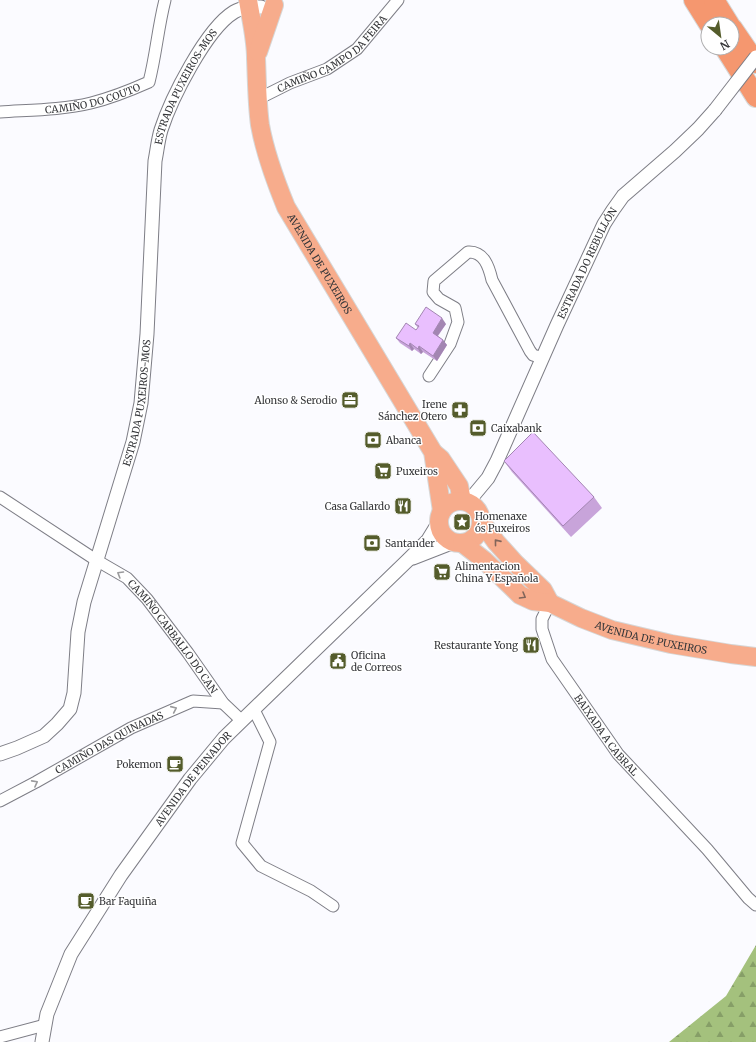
<svg xmlns="http://www.w3.org/2000/svg" width="756" height="1042" viewBox="0 0 756 1042" font-family="Merriweather,serif">
<style>
.forest{fill:url(#forest-firs)}
.lines{fill:none;stroke-linecap:round;stroke-linejoin:round}
.minor-casing{stroke:#7e7e86;stroke-width:13}
.tertiary-casing{stroke:#7e7e86;stroke-width:15}
.trunk-casing{stroke:#d6d7d7;stroke-width:20}
.motorway-casing{stroke:#d6d7d7;stroke-width:22}
.minor{stroke:#fff;stroke-width:11}
.tertiary{stroke:#fff;stroke-width:13}
.trunk{stroke:#f7ac8c;stroke-width:18}
.motorway{stroke:#f5976f;stroke-width:20}
.tertiary-bridge-casing{stroke:#7e7e86;stroke-width:15;stroke-linecap:butt}
.tertiary-bridge{stroke:#fff;stroke-width:13}
.wall{fill:#c8a4da}
.shaded-wall{fill:#a386b2}
.building{fill:#e9bffe;stroke:#a386b2}
.oneway{stroke:#82655a}
.oneway2{stroke:#9a9a9c}
.labels{text-anchor:middle;dominant-baseline:central;stroke-width:3;stroke-linejoin:round;paint-order:stroke}
.street-label{font-size:10px;fill:#343538;stroke:#fff}
.poi-label{font-size:10px;fill:#343538;stroke:#fff;text-anchor:start}
</style>
<defs>
<pattern id="forest-firs" width="22" height="20" patternUnits="userSpaceOnUse"><rect width="22" height="20" fill="#a4c17d"/><path d="M5 1l3.5 6h-7zM16 11l3.5 6h-7z" fill="#869e67"/></pattern>
</defs>
<rect width="100%" height="100%" fill="#fbfbff"/>
<!-- forest -->
<path class="forest" d="M756,945v97h-87l57,-46z"/>
<g class="lines">
<defs>
<g id="minor">
<path id="s1" d="M258,99l32,-16 37,-14 30,-20 41,-49"/>
<path id="s2" d="M0,112c30,-2 62,-2 91,-9 20,-5 40,-13 58,-21 7,-27 9,-55 16,-82"/>
<path d="M429,376l21,-32 8,-22 -3,-14 -16,-9 -6,-7 1,-11 34,-29c16,-1 21,15 24,28l38,71 3,4 9,3"/>
<path id="s3" d="M0,497l96,63 31,18 20,21 41,54 35,50 19,18"/>
<path id="s4" d="M550,603l-8,16v10l10,30 66,95 89,95 41,49 8,7"/>
<path d="M254,710l16,32 -28,101 19,23 50,25 22,15"/>
<path id="s5" d="M0,801l36,-19 95,-54 62,-27 30,2"/>
<path d="M0,1037l45,-12"/>
</g>
<g id="tertiary">
<path id="s6" d="M468,502l20,-24 9,-17 60,-136 47,-101 9,-14 10,-14 52,-45 23,-22 17,-19"/>
<path d="M413,558l41,-16"/>
<path id="s7" d="M0,754l17,-6 27,-12 13,-12 13,-15 4,-16 4,-61 6,-30 49,-160 8,-39 6,-69 8,-173c2,-10 3,-21 6,-31 10,-31 45,-101 73,-118 8,-5 18,-5 27,-5"/>
<path id="s8" d="M42,1042l5,-28 24,-60 50,-79 69,-96 34,-41 184,-178 20,-20 11,-18"/>
</g>
<g id="trunk">
<path id="s9" d="M248,0c3,19 8,39 8,58 1,22 1,45 4,67 5,28 15,55 26,82l147,245 9,59"/>
<path d="M258,52l16,-47"/>
<path d="M435,454l6,5 18,27 3,15"/>
<circle cx="460" cy="522" r="21"/>
<path d="M481,521l15,21 19,21 28,27 7,13"/>
<path id="s10" d="M462,543l22,17 36,35 13,6 17,2 31,15 31,12 59,14 60,10 25,3"/>
</g>
<g id="motorway">
<path d="M694,0l15,24"/>
<path d="M714,0l15,24"/>
<path d="M732,28l24,35"/>
<path d="M725,48l31,49"/>
</g>
</defs>
<!-- minor casing -->
<use href="#minor" class="minor-casing"/>
<!-- tertiary casing -->
<use href="#tertiary" class="tertiary-casing"/>
<!-- trunk casing -->
<use href="#trunk" class="trunk-casing"/>
<!-- motorway casing -->
<use href="#motorway" class="motorway-casing"/>
<!-- minor -->
<use href="#minor" class="minor"/>
<!-- tertiary -->
<use href="#tertiary" class="tertiary"/>
<!-- trunk -->
<use href="#trunk" class="trunk"/>
<!-- motorway -->
<use href="#motorway" class="motorway"/>
<defs>
<path id="tertiary-bridge" d="M715,110l41,-53"/>
</defs>
<!-- tertiary-bridge casing -->
<use href="#tertiary-bridge" class="tertiary-bridge-casing"/>
<!-- tertiary-bridge -->
<use href="#tertiary-bridge" class="tertiary-bridge"/>
</g>
<!-- wall -->
<g class="wall">
<path d="M415,324h31l-8,12 5,4 4,5 -10,16 -14,-9 -2,2 -7,-5 -2,2 -12,-8 -4,-5 20,-8 2,-2z"/>
<path d="M504,461l90,36 8,11 -31,29 -59,-65z"/>
</g>
<!-- shaded-wall -->
<g class="shaded-wall">
<path d="M442,318l4,6 -10,14 -3,-5z"/>
<path d="M443,340l4,5 -10,16 -4,-5z"/>
<path d="M410,343l4,6 -2,2 -3,-5z"/>
<path d="M419,346l4,6 -2,2 -3,-5z"/>
</g>
<!-- building -->
<g class="building">
<path d="M426,307l16,11 -9,15 10,7 -10,16 -14,-10 -1,3 -8,-6 -1,3 -13,-8 10,-15 10,7 3,-4 -4,-2z"/>
<path d="M533,432l61,65 -31,29 -59,-65z"/>
</g>
<!-- one-way arrows -->
<defs><path id="oneway-chevron" d="M-2-3.5L2.5 0L-2 3.5" fill="none" stroke-width="1.6" stroke-linecap="round" stroke-linejoin="round"/></defs>
<g class="oneway">
<use href="#oneway-chevron" transform="translate(497 542) rotate(-129)"/>
<use href="#oneway-chevron" transform="translate(523 596) rotate(30)"/>
</g>
<g class="oneway2">
<use href="#oneway-chevron" transform="translate(120 574) rotate(-149)"/>
<use href="#oneway-chevron" transform="translate(174 709) rotate(-24)"/>
<use href="#oneway-chevron" transform="translate(35 783) rotate(-28)"/>
</g>
<!-- icons -->
<defs>
<symbol id="office-square" viewBox="-11 -11 22 22"><rect x="-9" y="-9" width="18" height="18" rx="4" fill="#545c2b" stroke="#fff"/><path d="M-6-3h4V-5.5h4V-3h4V5H-6ZM-1-4.5V-3h2v-1.5ZM-6 0V1H6V0Z" fill="#fff"/></symbol>
<symbol id="pharmacy-square" viewBox="-11 -11 22 22"><rect x="-9" y="-9" width="18" height="18" rx="4" fill="#545c2b" stroke="#fff"/><path d="M-2-6h4v4h4v4h-4v4h-4v-4h-4v-4h4Z" fill="#fff"/></symbol>
<symbol id="bank-square" viewBox="-11 -11 22 22"><rect x="-9" y="-9" width="18" height="18" rx="4" fill="#545c2b" stroke="#fff"/><path d="M-6-4H6V4H-6ZM0-2.3a2.3 2.3 0 1 0 0 4.6a2.3 2.3 0 1 0 0-4.6Z" fill="#fff"/></symbol>
<symbol id="supermarket-square" viewBox="-11 -11 22 22"><rect x="-9" y="-9" width="18" height="18" rx="4" fill="#545c2b" stroke="#fff"/><path d="M-6-5.5h2.5l.6 2H6L4.5 2H-2.5L-4.4-4H-6ZM-1.5 3.2a1.3 1.3 0 1 0 .1 0ZM3 3.2a1.3 1.3 0 1 0 .1 0Z" fill="#fff"/></symbol>
<symbol id="restaurant-square" viewBox="-11 -11 22 22"><rect x="-9" y="-9" width="18" height="18" rx="4" fill="#545c2b" stroke="#fff"/><path d="M-5-6h1v4h1v-4h1v4h1v-4h1v5L-1.5 .5V6h-2V.5L-5-1ZM5-6V6H3V1.5H1.5Q1.5-4 5-6Z" fill="#fff"/></symbol>
<symbol id="sight-square" viewBox="-11 -11 22 22"><rect x="-9" y="-9" width="18" height="18" rx="4" fill="#545c2b" stroke="#fff"/><path d="M0-6L1.8-2.2L6-1.7L2.9 1.2L3.7 5.4L0 3.3L-3.7 5.4L-2.9 1.2L-6-1.7L-1.8-2.2Z" fill="#fff"/></symbol>
<symbol id="civic-square" viewBox="-11 -11 22 22"><rect x="-9" y="-9" width="18" height="18" rx="4" fill="#545c2b" stroke="#fff"/><path d="M-.6-6.5H3V-4.5H.6V-3L4-1V1h2V6H-6V1h2V-1L-.6-3ZM-1.2 2.5V6h2.4V2.5Z" fill="#fff"/></symbol>
<symbol id="cafe-square" viewBox="-11 -11 22 22"><rect x="-9" y="-9" width="18" height="18" rx="4" fill="#545c2b" stroke="#fff"/><path d="M-5.5-4.5H6V0H3Q3 3.5 0 3.5H-2.5Q-5.5 3.5-5.5 0ZM3-3.2v2h1.7v-2ZM-6 4.5H4V6H-6Z" fill="#fff"/></symbol>
</defs>
<g fill-rule="evenodd">
<use href="#office-square" x="340" y="390" width="20" height="20"/>
<use href="#pharmacy-square" x="450" y="400" width="20" height="20"/>
<use href="#bank-square" x="468" y="418" width="20" height="20"/>
<use href="#bank-square" x="363" y="430" width="20" height="20"/>
<use href="#supermarket-square" x="373" y="461" width="20" height="20"/>
<use href="#restaurant-square" x="393" y="496" width="20" height="20"/>
<use href="#sight-square" x="452" y="512" width="20" height="20"/>
<use href="#bank-square" x="362" y="533" width="20" height="20"/>
<use href="#supermarket-square" x="432" y="562" width="20" height="20"/>
<use href="#restaurant-square" x="521" y="635" width="20" height="20"/>
<use href="#civic-square" x="328" y="651" width="20" height="20"/>
<use href="#cafe-square" x="165" y="754" width="20" height="20"/>
<use href="#cafe-square" x="76" y="891" width="20" height="20"/>
</g>
<g class="labels">
<!-- street labels -->
<g class="street-label">
<text stroke="none"><textPath href="#s1" startOffset="88">CAMIÑO CAMPO DA FEIRA</textPath></text>
<text stroke="none"><textPath href="#s7" startOffset="724">ESTRADA PUXEIROS-MOS</textPath></text>
<text stroke="none"><textPath href="#s2" startOffset="94">CAMIÑO DO COUTO</textPath></text>
<text stroke="none"><textPath href="#s9" startOffset="278">AVENIDA DE PUXEIROS</textPath></text>
<text stroke="none"><textPath href="#s6" startOffset="268">ESTRADA DO REBULLÓN</textPath></text>
<text stroke="none"><textPath href="#s7" startOffset="400">ESTRADA PUXEIROS-MOS</textPath></text>
<text stroke="none"><textPath href="#s10" startOffset="217">AVENIDA DE PUXEIROS</textPath></text>
<text stroke="none"><textPath href="#s3" startOffset="225">CAMIÑO CARBALLO DO CAN</textPath></text>
<text stroke="none"><textPath href="#s4" startOffset="153">BAIXADA A CABRAL</textPath></text>
<text stroke="none"><textPath href="#s5" startOffset="124">CAMIÑO DAS QUINADAS</textPath></text>
<text stroke="none"><textPath href="#s8" startOffset="307">AVENIDA DE PEINADOR</textPath></text>
</g>
<!-- poi labels -->
<g class="poi-label">
<text x="337" y="400" text-anchor="end">Alonso &amp; Serodio</text>
<text x="447" y="404" text-anchor="end">Irene<tspan x="447" dy="12">Sánchez Otero</tspan></text>
<text x="491" y="428">Caixabank</text>
<text x="386" y="440">Abanca</text>
<text x="396" y="471">Puxeiros</text>
<text x="390" y="506" text-anchor="end">Casa Gallardo</text>
<text x="475" y="516">Homenaxe<tspan x="475" dy="12">ós Puxeiros</tspan></text>
<text x="385" y="543">Santander</text>
<text x="455" y="566">Alimentacion<tspan x="455" dy="12">China Y Española</tspan></text>
<text x="518" y="645" text-anchor="end">Restaurante Yong</text>
<text x="351" y="655">Oficina<tspan x="351" dy="12">de Correos</tspan></text>
<text x="162" y="764" text-anchor="end">Pokemon</text>
<text x="99" y="901">Bar Faquiña</text>
</g>
</g>
<!-- north arrow -->
<g transform="translate(720 36) rotate(151)"><circle r="19" fill="#ffffff" stroke="#aeaeaf"/>
<path d="M0-3L7 15L0 10L-7 15Z" fill="#545c2b"/>
<text y="-6" font-size="11" font-weight="bold" text-anchor="middle" fill="#343538">N</text>
</g>
</svg>
